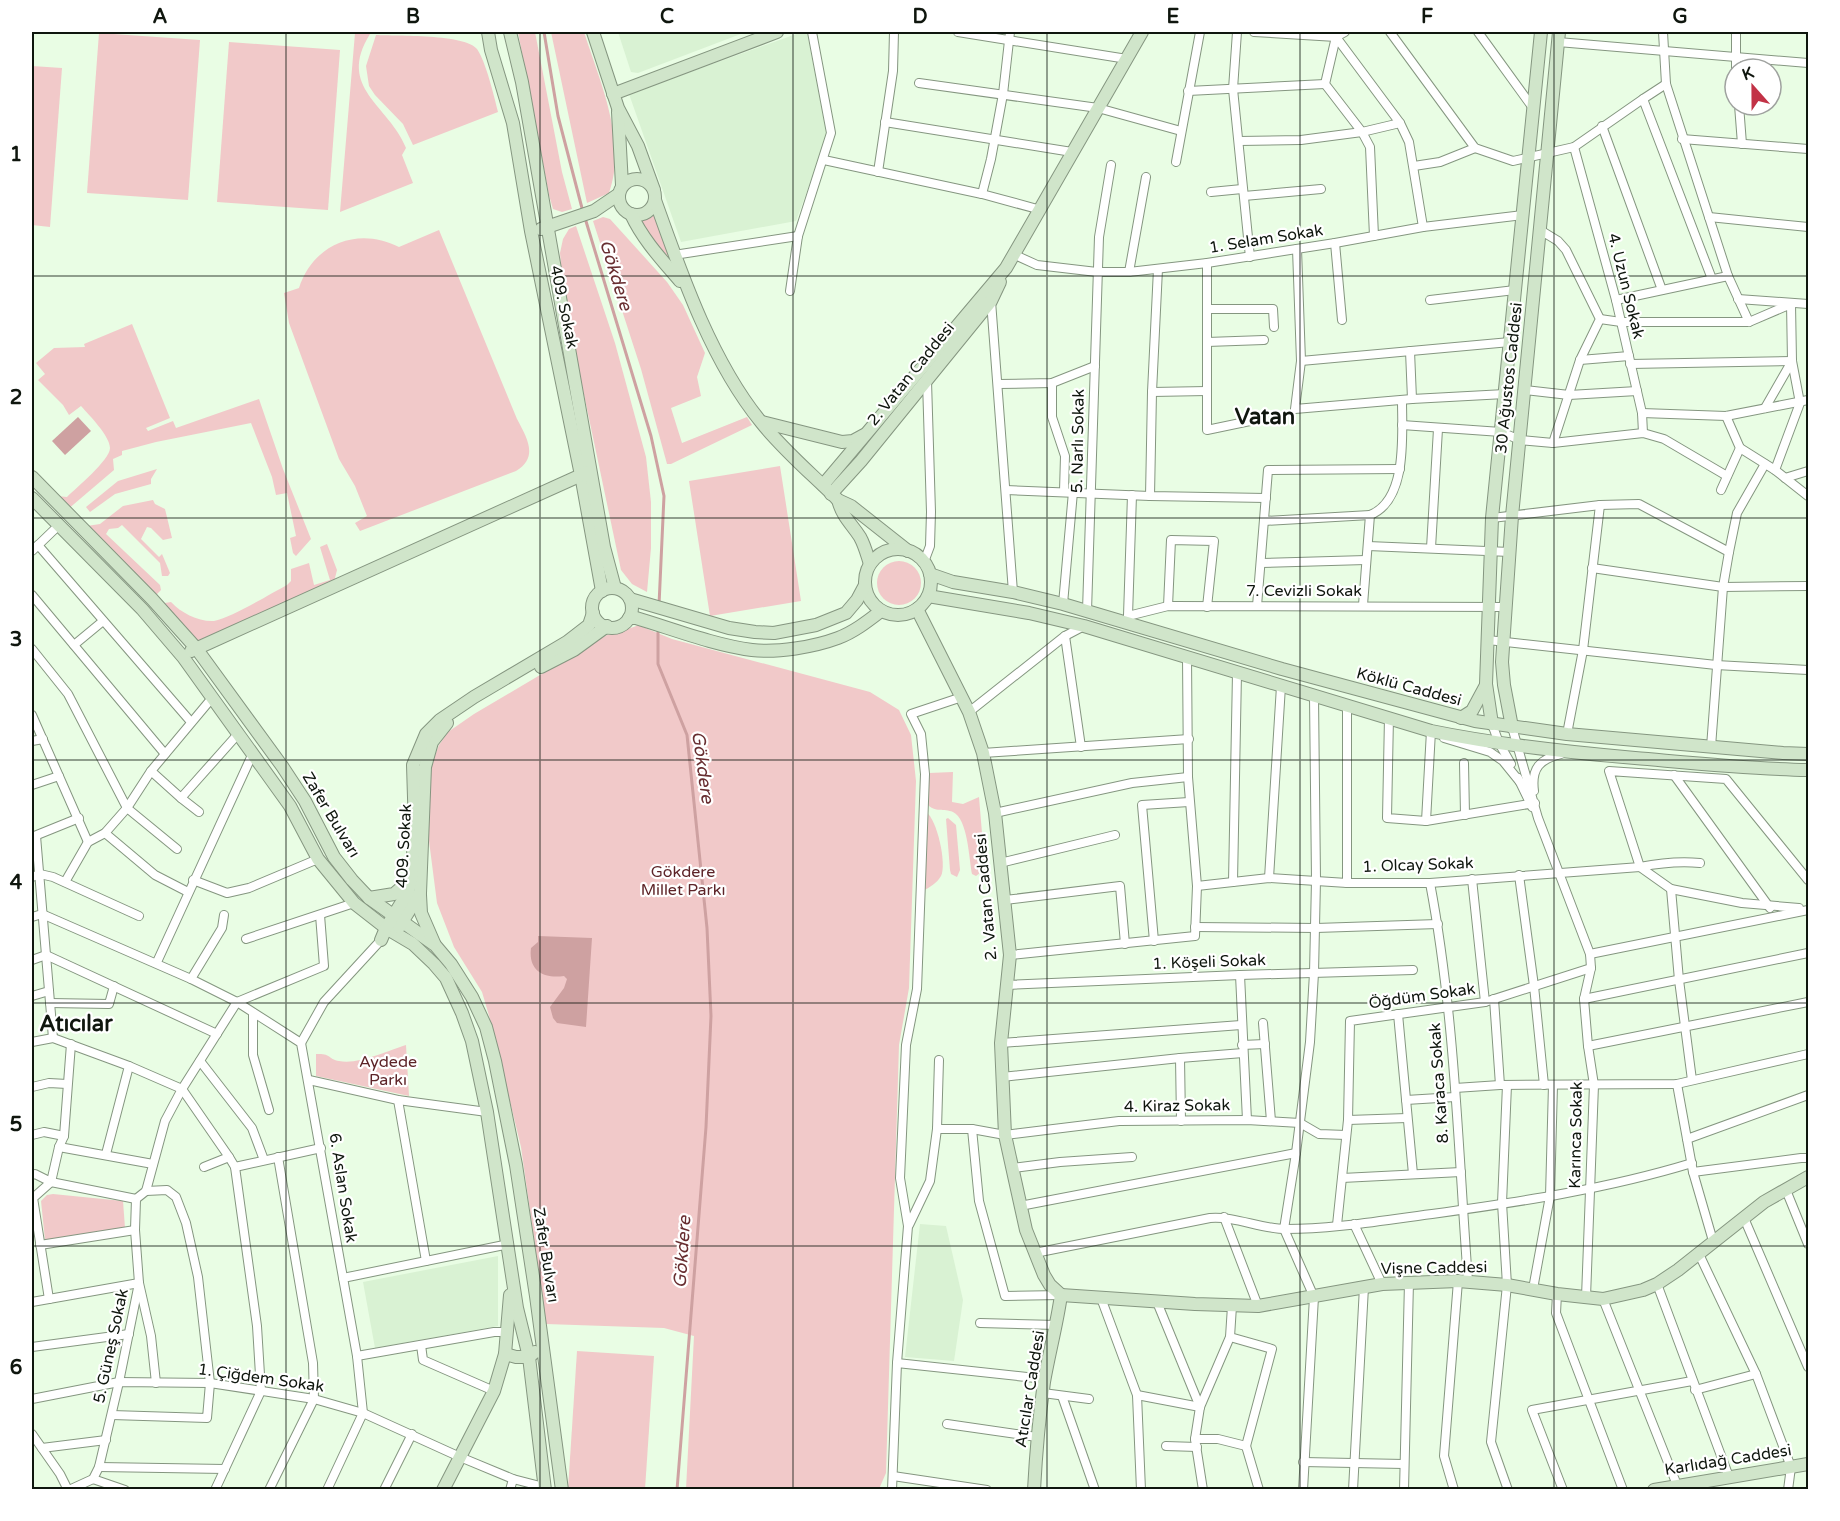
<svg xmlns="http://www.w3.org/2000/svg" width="1840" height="1521" viewBox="0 0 1840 1521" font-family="'Varela Round',sans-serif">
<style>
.built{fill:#d9f2d3}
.green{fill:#f1c9c9}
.water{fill:#cea1a1}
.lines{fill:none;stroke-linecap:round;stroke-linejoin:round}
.stream{stroke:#cea1a1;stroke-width:3}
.street-casing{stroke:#859680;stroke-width:10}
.secondary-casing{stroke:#859680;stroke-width:14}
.street{stroke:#fff;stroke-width:8}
.secondary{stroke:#d0e5ca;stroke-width:12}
.grid{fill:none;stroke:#0f160e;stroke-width:1.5;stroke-opacity:0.55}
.labels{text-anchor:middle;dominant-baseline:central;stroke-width:4.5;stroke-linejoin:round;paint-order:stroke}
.street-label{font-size:16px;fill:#0f160e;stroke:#fff}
.park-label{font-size:16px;fill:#5d2428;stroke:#fff}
.water-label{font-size:18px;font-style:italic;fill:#682e31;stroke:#fff}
.district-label{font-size:22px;font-weight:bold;fill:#0f160e;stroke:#fff}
.neatline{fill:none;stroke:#0f160e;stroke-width:2}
.grid-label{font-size:20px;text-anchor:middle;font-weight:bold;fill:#0f160e}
</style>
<rect width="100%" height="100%" fill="#e9fde4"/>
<!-- built -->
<g class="built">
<path d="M618,32h128l-108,41 -7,-1z"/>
<path d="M802,32h5l20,105 -31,84 -115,21 -52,-148z"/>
<path d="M920,1224l26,2 17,74 -9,61 -49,-4z"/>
<path d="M498,1256v70l-123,22 -12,-66z"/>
</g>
<!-- green -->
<g class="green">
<path d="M518,32h17l27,140 10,37 -10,3 -9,-3 -4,-14z"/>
<path d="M551,32h33c15,47 44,111 25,161l-22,10z"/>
<path d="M99,33l101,7 -12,160 -101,-7z"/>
<path d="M355,33l15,1c-34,54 19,71 36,114l-4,7 11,28 -73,29z"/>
<path d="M376,35c20,1 90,-1 101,14 9,13 17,47 21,63l-85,33 -10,-21 -28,-29 -6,-9 -3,-20z"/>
<path d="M229,42l111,8 -12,160 -111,-8z"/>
<path d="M32,66l30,2 -12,159 -18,-2z"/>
<path d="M653,212l16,46 -32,-38 13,-4z"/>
<path d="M603,217l7,2 57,63 16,23 22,48 -8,24 4,19 -30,12 11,35 65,-26 5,8 -81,39h-4l-26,-95 -48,-148z"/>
<path d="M576,226l39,117 31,114 5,45v46l-4,44 -15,-8 -11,-14 -57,-270 -4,-47 3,-14 6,-10z"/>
<path d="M439,230l78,189c10,19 22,38 -1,52l-156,60 -5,-8 12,-7 -12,-30 -16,-27 -50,-136 -5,-30 15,-5c14,-44 59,-62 100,-41z"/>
<path d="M132,324l38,94 -24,10 2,3 25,-10 3,7 83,-29 24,70 28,70 -15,17 -3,-3 -3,-15 6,-2 -9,-43 -11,2 -4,-18 -21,-54 -95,19 -34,9v4l-9,4 1,11 -47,40 -10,-14 10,1c9,-9 43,-37 43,-49 0,-12 -21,-33 -29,-42l-12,9 -6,-10 -25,-25 7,-6 -9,-11 18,-15 31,-1 -1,-3z"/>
<path d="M780,466l21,135 -91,15 -21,-135z"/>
<path d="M157,469l-6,10v5l-36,10 -25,18 -4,-5 32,-26z"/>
<path d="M153,500l2,4 10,5 7,29 -9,2 -12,-12 -4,-1 -6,12 18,18 3,-3 8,19 -2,3h-6l-2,-13 -38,-38 -4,3 -9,1 -3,5 54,51 1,5 -7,7 -67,-71 13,-2 23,-18z"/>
<path d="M327,544l10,26 -3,12 -142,61 -30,-37 3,-3 6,-1c10,11 28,20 43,19 17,-3 56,-27 73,-36l4,-4v-12l18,-6 5,22 16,-5 -10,-33z"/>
<circle cx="899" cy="583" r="22"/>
<path d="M638,625l34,14 198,53 29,18 12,25 5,46 -7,207 -10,57 -13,428 -7,16h-193l8,-153 -30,-8 -118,-4 -25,-177 -31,-128 -8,-27 -28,-45 -17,-44 -8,-62v-43l3,-35 7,-18 9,-13 26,-18 120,-71c14,-12 28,-10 44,-18z"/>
<path d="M953,772l-1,30 11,2 16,-7 6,72 -9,7 -4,-2c-3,-15 -4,-55 -19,-62 -9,-4 -18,1 -26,-8l2,-31z"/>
<path d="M926,812c11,7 21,52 15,64 -4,7 -12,12 -19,15z"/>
<path d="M948,818l8,7 4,45 -3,7 -6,-3 -1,-4 -4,-51z"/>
<path d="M406,1045l3,51 -93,-20v-22c15,-1 12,5 23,7 19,4 48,-10 67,-16z"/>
<path d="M53,1194l70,7 2,27 -80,12 -4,-39 6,-6z"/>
<path d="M577,1351l77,5 -9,133h-77z"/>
</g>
<!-- water -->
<g class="water">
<path d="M78,417l13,14 -26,24 -13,-14z"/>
<path d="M538,936l54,2 -6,89 -29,-4 -4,-5 -3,-11 14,-19 3,-9 -3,-3c-20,3 -36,-5 -33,-28l7,-6z"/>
</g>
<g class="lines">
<!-- stream -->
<g class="stream">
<path d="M544,32l14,84 25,96"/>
<path d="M585,218l66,218 13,60 -5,109"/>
<path d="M658,630v34l29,71 20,193 4,88 -5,111 -29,363"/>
</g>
<defs>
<g id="street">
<path d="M958,32l169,27"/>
<path d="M1237,32l-4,57 17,168"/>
<path d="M1254,32l82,5 -11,47 37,48 8,15 4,89"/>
<path d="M1345,32l-9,5 64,86 9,19 14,85"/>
<path d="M1390,32l85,116 38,13 61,-14 69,-48"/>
<path d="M1478,32l55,76"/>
<path d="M1663,32l3,52 62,192 21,46"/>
<path d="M1736,32v37"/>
<path d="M1558,42l250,21"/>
<path d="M919,83l179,25 83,23"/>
<path d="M1666,84l-23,15 69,180"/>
<path d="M1188,91l137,-7"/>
<path d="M1739,105l3,39"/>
<path d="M885,122l187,30"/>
<path d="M1602,126l60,164"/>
<path d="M1682,139l126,10"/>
<path d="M1239,141l62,-1 61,-8 38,-9"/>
<path d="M1574,147l42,153 26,113 1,20"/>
<path d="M824,160l158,34 59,16"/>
<path d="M1176,162l24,-130"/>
<path d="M1414,166l26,-4 35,-14"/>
<path d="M878,172l15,-101 1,-39"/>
<path d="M1211,192l31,-3"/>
<path d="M982,194l9,-35 12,-65 7,-62"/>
<path d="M1244,196l77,-7"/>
<path d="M1709,217l99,10"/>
<path d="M1540,230l18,11 8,9 34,69 -20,41 -27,83"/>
<path d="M1335,243l7,77"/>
<path d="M1297,249l4,112 -6,48 117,-10 93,-5"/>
<path d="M674,255l124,-19"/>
<path d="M1015,255l22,10 60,7h32l78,-9 128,-20 88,-16 100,-12"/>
<path d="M1207,263v167l43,-9"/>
<path d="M1129,272l17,-95"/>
<path d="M790,291l8,-55 33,-103 -19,-101"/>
<path d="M1738,299l70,5"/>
<path d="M1430,300l85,-10"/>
<path d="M1616,300l112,-24"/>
<path d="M991,301l22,291"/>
<path d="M1207,309h66l1,18"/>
<path d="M1600,319l21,3h128l42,-18 1,57 8,42 -25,67"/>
<path d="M1207,342l57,-2"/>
<path d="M1410,351l2,48"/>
<path d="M1580,360l49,-4"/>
<path d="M1301,361l209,-19"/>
<path d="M1630,364l162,-3"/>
<path d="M1052,383v34l13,39 -1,35"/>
<path d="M998,384l54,-1 43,-17"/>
<path d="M1525,390l44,5 68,-4"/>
<path d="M1152,392l55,-1"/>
<path d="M1765,408l27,-47"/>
<path d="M1642,413l84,3 82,-16"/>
<path d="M1402,425l99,7 19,8 33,3 90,-10 21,6 63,37"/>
<path d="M1740,448l35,22 33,26"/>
<path d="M1785,478l23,-7"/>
<path d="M1006,490l144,6 116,2"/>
<path d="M1721,490l19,-42 -14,-32"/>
<path d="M1150,496l2,-104 6,-123"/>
<path d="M1492,518l108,-13 39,-1 90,48"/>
<path d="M1264,521l106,-6"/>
<path d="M38,545l153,177"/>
<path d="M1368,546l142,6"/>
<path d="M1431,548l7,-119"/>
<path d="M32,551l26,-25"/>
<path d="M924,562l6,-16 1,-34 -4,-131"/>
<path d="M1261,563l105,-3"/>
<path d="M1592,568l131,19 85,-1"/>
<path d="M32,595l133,159"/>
<path d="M1063,604l10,-112"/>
<path d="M1363,605l7,-90c38,-15 32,-81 32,-115"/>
<path d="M1168,606l3,-66 43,1 -7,66"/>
<path d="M1257,606l11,-136 132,-1"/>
<path d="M1087,611l12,-374 12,-72"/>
<path d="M1128,616l4,-121"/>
<path d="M1127,622l1,-6 40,-10 338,1"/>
<path d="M1065,636l16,111"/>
<path d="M1488,640l228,25 92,5"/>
<path d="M74,645l29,-24"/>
<path d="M32,649l36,45 59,114 50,41"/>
<path d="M1347,705v178"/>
<path d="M969,712l96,-76 19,-10"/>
<path d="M32,715l56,127"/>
<path d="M1389,717l-2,101 39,3 109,-18"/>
<path d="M1492,724l7,19 12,21"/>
<path d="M1512,727l26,91 52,136 1,14 -7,31 4,47 6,39 -8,212"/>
<path d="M1567,734l16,-84 17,-145"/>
<path d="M1444,738l46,14 13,9 17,21"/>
<path d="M32,741l11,-2"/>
<path d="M1711,747l12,-160 6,-35 8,-39 28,-49"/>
<path d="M983,753l206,-14"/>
<path d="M1464,763l1,52"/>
<path d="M151,771l30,27 57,-64"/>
<path d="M1674,775l96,133"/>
<path d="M1518,778l14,29"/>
<path d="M32,785l27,-9"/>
<path d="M1534,791c-3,-23 6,-32 27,-37"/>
<path d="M181,798l18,14"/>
<path d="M995,813l137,-30 56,-6"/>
<path d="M1426,821l5,-90 2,1"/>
<path d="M105,833l50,42 33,17"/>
<path d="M36,836l17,202"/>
<path d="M32,837l47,-19"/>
<path d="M1000,863l115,-28"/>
<path d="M1640,867l-31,-96 117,8 82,101"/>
<path d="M1640,867l31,22 71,14 57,5"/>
<path d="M1519,875l15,111 10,99"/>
<path d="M32,877l8,-3 13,3 86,39"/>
<path d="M1269,878l12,-192"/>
<path d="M1472,879l13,123"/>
<path d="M193,880l34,13 22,-5 69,-29"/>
<path d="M65,882l23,-40 17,-9 22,-25 24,-37 61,-73"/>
<path d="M1233,882l4,-209"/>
<path d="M1430,883c25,132 28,265 38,398"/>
<path d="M1197,886l72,-8 78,5h83l210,-16c20,-4 39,-6 60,-4"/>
<path d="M1671,889l8,91 13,100"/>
<path d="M1005,900l115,-14 5,58"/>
<path d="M32,917l10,-3 149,65 46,23 64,41 56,313 6,57 -36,77"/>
<path d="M1195,927l121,1 122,-4"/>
<path d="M246,939l108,-36"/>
<path d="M1154,941l-12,-136 47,-3"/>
<path d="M1590,954l218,-44"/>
<path d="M1010,955l185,-19 2,-50 -9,-109 -1,-120"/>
<path d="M32,960l14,-5 171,79"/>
<path d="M157,962l96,-209"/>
<path d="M1240,975l7,145"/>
<path d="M191,979l31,-51 2,-13"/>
<path d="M1007,985l233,-10 173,-5"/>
<path d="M32,996l17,-5"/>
<path d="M1494,999l6,86"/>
<path d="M1584,999l224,-46"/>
<path d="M237,1002l87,-36 -4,-51"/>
<path d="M50,1003l59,1 5,-18"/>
<path d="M253,1013v42l16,55"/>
<path d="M1398,1014l15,160"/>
<path d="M1263,1023l8,98"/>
<path d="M32,1042l21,-4 76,28 53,23 47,68 -25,10"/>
<path d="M301,1043l23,-41 57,-62"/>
<path d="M1001,1043l240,-18"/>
<path d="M71,1044l-7,92 -5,11 94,17"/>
<path d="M1242,1045l23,-1"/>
<path d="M1588,1046l220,-44"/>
<path d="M1180,1058l1,63"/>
<path d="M200,1061l52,67 12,32"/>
<path d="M1002,1077l178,-19 63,-5"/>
<path d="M309,1080l89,20 89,12"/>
<path d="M1677,1084l16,88 20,69"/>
<path d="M1507,1085l-5,118 5,82 -16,157 17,48"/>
<path d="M32,1087l17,-4 18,1"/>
<path d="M1455,1088l45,-3 177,-1 131,-30"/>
<path d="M398,1100l28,161"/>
<path d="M1406,1100l49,-3"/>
<path d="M1348,1120l59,-2"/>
<path d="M937,1129l2,-69"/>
<path d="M972,1129l7,72 26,95 56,-1"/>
<path d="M32,1135l12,-3 20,4"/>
<path d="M1687,1139l121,-44"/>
<path d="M106,1154l23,-88"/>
<path d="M235,1167l86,-19"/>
<path d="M1013,1168l47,-6 72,-5"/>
<path d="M1693,1172l108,-14h7"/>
<path d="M32,1175l3,-1 16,8 85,17"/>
<path d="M1342,1178l119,-6"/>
<path d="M51,1182l8,-35"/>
<path d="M1786,1190l22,54"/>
<path d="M1020,1206l276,-53"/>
<path d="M1224,1217l34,89"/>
<path d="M1744,1218l64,149"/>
<path d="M1354,1224l28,60"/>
<path d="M909,1225l21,-44 7,-52h35l33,6 114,-14 128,-1 53,3 19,11 27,1"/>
<path d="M1337,1225l11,-105 2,-99 135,-19 106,-34"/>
<path d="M40,1245l95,-15"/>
<path d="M1698,1252l58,122 35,93 -3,23"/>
<path d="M1035,1253l175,-35c26,-2 50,11 76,11 49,0 98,-9 146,-15 87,-12 175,-25 260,-51"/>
<path d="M343,1278l166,-34"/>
<path d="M1657,1284l72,193"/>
<path d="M1533,1289l17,-93 3,-111"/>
<path d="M1557,1294l-1,19 67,177"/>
<path d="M1101,1298l36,97 4,95"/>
<path d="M49,1299l-16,-101 18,-16"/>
<path d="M1603,1299l76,191"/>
<path d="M32,1302l107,-19 12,53 5,47"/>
<path d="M1157,1302l43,105"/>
<path d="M980,1323l77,2"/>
<path d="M1230,1337l42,12 -26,97"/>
<path d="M421,1345l2,15 71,31"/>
<path d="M32,1347l97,-13"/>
<path d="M357,1356l137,-24h14"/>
<path d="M897,1363l148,16"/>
<path d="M1695,1390l61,-16"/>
<path d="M1043,1393l46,6"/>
<path d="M1137,1395l63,12"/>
<path d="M1062,1396l33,94"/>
<path d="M32,1399l87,-17 91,1 104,16 49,14 97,44 53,22 31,8"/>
<path d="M112,1415l95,3 3,-35 -12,-106 -12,-54 -10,-26 -9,-7 -21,1"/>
<path d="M947,1424l90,13"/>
<path d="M32,1434l28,40 8,16"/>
<path d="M1195,1439h23l28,7"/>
<path d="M1166,1446l31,1"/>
<path d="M1246,1446l13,44"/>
<path d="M42,1448l64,-8"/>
<path d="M1303,1462l101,2"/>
<path d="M99,1467l126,2"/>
<path d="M893,1476l94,14"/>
<path d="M93,1479l32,11"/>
<path d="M69,1490l24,-11 6,-12 20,-85 20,-99 -4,-53 1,-31 10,-8 19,-70 17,-32 55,-87"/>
<path d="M215,1490l46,-99 -4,-65 -22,-159 -6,-10"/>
<path d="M269,1490l45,-91 -1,-36 -35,-206"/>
<path d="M384,1490l28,-56"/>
<path d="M510,1490l3,-11"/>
<path d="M892,1490l5,-127 11,-137 -8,-48 6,-133 11,-56 8,-215 -4,-40 -10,-20 51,-17"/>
<path d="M1203,1490l-8,-51 5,-32 30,-70 2,-31"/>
<path d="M1303,1490l11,-193 -30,-68 12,-76 14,-111 4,-69 2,-93 -2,-184"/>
<path d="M1353,1490l11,-203"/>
<path d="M1404,1490l5,-208"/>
<path d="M1454,1490l-10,-34 14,-175"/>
<path d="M1563,1490l-31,-80 160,-29"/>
</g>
<g id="secondary">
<path d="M488,32l3,18 22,73 18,108 50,244 21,116"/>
<path d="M510,32l12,50 82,465 11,41"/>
<path d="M593,32l25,76 20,38 16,44"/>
<path d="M613,94l164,-62"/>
<path d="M618,112l4,73"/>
<circle cx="637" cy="197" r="18"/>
<path d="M655,200c26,73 56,161 106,222 22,28 52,53 77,78l13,6 57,45"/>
<path d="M631,214c12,26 31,46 49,67"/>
<path d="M541,229l53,-18 25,-17"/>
<path d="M762,422l80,20 11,-1 11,-6"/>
<path d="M32,477l120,122 44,49 86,118 23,35 29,56 18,23 17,18 66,47 16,19 21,33 14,30 9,34 21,104 20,131 26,194"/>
<path d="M823,485l183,-217 136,-236"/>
<path d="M831,494l30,-33 130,-160 9,-19"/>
<path d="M32,498l110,111 41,48 107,149 28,53 36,44 32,25 27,16 21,20 12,14 16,35 10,28 15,71 30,196 12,49 16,133"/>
<path d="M838,500c5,18 13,23 22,37 5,9 7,18 10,27"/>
<circle cx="898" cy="582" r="33"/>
<path d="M930,574l23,8 60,10 50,12 219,65 193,52 92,13 216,19 25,1"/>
<circle cx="612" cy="608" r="20"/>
<path d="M928,596l101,17 55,13 347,105c68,14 135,21 204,27 58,5 115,11 173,12"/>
<path d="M630,599l99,29 26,4 19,1 42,-8 30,-12 11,-13 8,-15"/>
<path d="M917,609l52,103 14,41 12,60 15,142 -9,88 4,92 21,95 18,45 6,10 11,10"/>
<path d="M629,618h7c37,11 78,27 116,32 25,3 62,-3 86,-12 16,-6 30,-17 43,-27"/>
<path d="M191,651l397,-179"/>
<path d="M541,667l33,-17 33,-24"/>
<path d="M1461,718l11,-7 14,-26"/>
<path d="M1492,724l-6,-40 6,-166 49,-486"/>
<path d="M1512,727l-8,-42 -2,-23 2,-30 8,-116 47,-484"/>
<path d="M420,895l1,18 13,30"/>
<path d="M369,898l25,-4 16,-14"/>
<path d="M399,927l21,-34 5,-126 7,-25 15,-19"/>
<path d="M381,940l5,-12 22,-36 3,-13 4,-49 -2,-65 13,-31 14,-14 34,-23 93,-55 22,-17 4,-12"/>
<path d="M1061,1295l134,9 63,2 124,-22 76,-3 49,4 50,9 46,5 40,-9 14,-6 21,-14 86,-68 44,-25"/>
<path d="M505,1354l11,3h13l6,-5"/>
<path d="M443,1490l51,-99 11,-37 5,-59"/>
<path d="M1034,1490c2,-37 5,-72 10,-108 5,-29 13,-58 17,-87"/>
<path d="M1654,1490l154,-26"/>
</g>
</defs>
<!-- street casing -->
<use href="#street" class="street-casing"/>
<!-- secondary casing -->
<use href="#secondary" class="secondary-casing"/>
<!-- street -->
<use href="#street" class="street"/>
<!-- secondary -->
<use href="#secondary" class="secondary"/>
</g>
<!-- grid -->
<path class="grid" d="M286,32v1458M540,32v1458M793,32v1458M1047,32v1458M1300,32v1458M1554,32v1458M32,276h1776M32,518h1776M32,760h1776M32,1003h1776M32,1246h1776"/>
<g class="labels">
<!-- street labels -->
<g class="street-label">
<text transform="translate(1266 239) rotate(-9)">1. Selam Sokak</text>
<text transform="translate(1626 286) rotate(76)">4. Uzun Sokak</text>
<text transform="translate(564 307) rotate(78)">409. Sokak</text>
<text transform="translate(911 374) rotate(-51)">2. Vatan Caddesi</text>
<text transform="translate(1509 378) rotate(-84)">30 Ağustos Caddesi</text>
<text transform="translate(1078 441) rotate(-89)">5. Narlı Sokak</text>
<text x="1304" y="591">7. Cevizli Sokak</text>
<text transform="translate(1409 687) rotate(15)">Köklü Caddesi</text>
<text transform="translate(331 815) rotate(59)">Zafer Bulvarı</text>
<text transform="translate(404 846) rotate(-87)">409. Sokak</text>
<text transform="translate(1418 865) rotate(-2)">1. Olcay Sokak</text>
<text transform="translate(986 897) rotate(-95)">2. Vatan Caddesi</text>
<text transform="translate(1209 962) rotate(-2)">1. Köşeli Sokak</text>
<text transform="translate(1422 996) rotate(-8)">Öğdüm Sokak</text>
<text transform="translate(1439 1083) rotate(-94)">8. Karaca Sokak</text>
<text transform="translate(1177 1106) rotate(-1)">4. Kiraz Sokak</text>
<text transform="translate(1576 1135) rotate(-89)">Karınca Sokak</text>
<text transform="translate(343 1188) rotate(81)">6. Aslan Sokak</text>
<text transform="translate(546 1255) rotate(81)">Zafer Bulvarı</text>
<text transform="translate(1434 1268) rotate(-1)">Vişne Caddesi</text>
<text transform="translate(111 1346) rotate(-78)">5. Güneş Sokak</text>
<text transform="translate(261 1378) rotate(8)">1. Çiğdem Sokak</text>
<text transform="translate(1030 1389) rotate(-81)">Atıcılar Caddesi</text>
<text transform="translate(1728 1460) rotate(-9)">Karlıdağ Caddesi</text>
</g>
<!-- park labels -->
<g class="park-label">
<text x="683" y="872">Gökdere<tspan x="683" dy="18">Millet Parkı</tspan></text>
<text x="388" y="1062">Aydede<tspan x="388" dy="18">Parkı</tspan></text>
</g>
<!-- water labels -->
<g class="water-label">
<text transform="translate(616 275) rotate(73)">Gökdere</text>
<text transform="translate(703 767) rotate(82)">Gökdere</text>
<text transform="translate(682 1252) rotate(-86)">Gökdere</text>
</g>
<!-- district labels -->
<g class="district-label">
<text x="1265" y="417">Vatan</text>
<text x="76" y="1024">Atıcılar</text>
</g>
</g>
<!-- border -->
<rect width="1840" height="1521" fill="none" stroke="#ffffff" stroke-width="66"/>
<!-- north arrow -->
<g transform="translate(1753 87) rotate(339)"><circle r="28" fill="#ffffff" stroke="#9fa29f" stroke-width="1.5"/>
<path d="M0-4.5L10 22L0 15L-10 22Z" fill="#c23246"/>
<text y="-9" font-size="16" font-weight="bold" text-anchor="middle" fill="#0f160e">K</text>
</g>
<rect x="33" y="33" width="1774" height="1455" class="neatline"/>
<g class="grid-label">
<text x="160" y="23">A</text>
<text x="413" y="23">B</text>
<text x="667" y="23">C</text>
<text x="920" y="23">D</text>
<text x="1173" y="23">E</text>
<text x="1427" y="23">F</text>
<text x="1680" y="23">G</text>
<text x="16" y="161">1</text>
<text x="16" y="404">2</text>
<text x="16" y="646">3</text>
<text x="16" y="889">4</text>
<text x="16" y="1131">5</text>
<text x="16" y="1374">6</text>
</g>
</svg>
